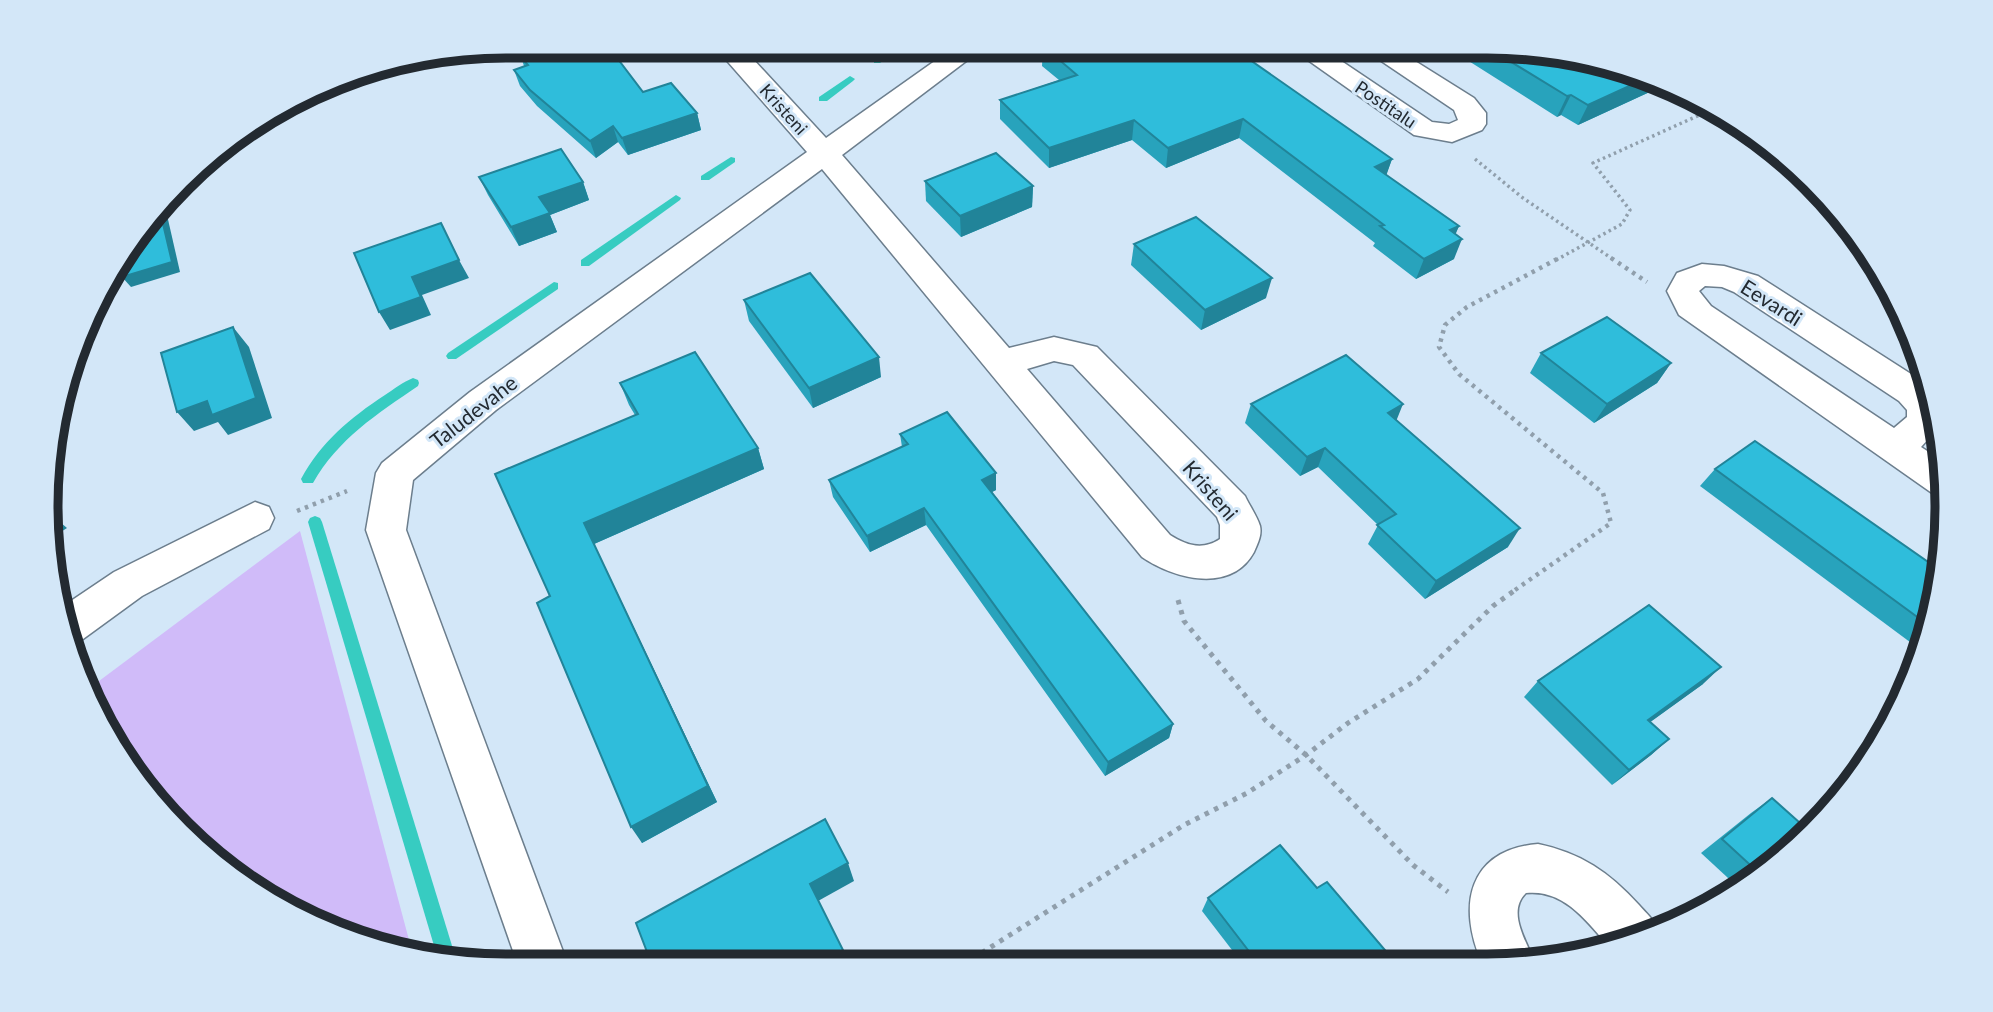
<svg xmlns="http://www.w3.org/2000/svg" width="1993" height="1012" viewBox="0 0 1993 1012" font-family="Lato,sans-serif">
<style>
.green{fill:#d0bbf9}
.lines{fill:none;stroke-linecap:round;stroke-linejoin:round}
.stream{fill:#37ccc1;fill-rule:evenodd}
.minor-casing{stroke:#6c7e8d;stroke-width:3}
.path-far2{stroke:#909fac;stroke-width:3.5;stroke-dasharray:2.5 3.5;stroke-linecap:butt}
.path-far1{stroke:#909fac;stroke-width:4.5;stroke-dasharray:3.5 5;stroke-linecap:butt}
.path{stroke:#909fac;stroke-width:5;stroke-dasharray:4.5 6;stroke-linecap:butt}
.minor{fill:#fff;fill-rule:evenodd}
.wall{fill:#28a3bc}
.shaded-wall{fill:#218499}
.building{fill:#2fbddb;stroke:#218499;stroke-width:2}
.labels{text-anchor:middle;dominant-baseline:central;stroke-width:6;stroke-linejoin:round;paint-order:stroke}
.far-street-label{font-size:18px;fill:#232a31;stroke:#d3e7f8}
.street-label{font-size:21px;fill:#232a31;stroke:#d3e7f8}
.rim{fill:none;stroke:#232a31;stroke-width:9}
</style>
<rect width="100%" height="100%" fill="#d3e7f8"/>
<!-- green -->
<path class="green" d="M300,531l113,424 -26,-4 -84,-32 -123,-88 -87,-122 -6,-19z"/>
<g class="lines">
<!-- stream -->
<g class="stream">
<path d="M892,46h11l-23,17h-6v-4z"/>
<path d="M850,76l5,3 -2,2 -26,20h-8v-4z"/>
<path d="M731,157l4,1v4l-26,18h-8v-4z"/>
<path d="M676,195l5,3 -1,2 -91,66h-8v-6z"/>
<path d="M554,282l4,1v6l-102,70h-8l-2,-3 2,-3z"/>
<path d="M413,378l5,2 1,3 -1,3c-41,28 -80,53 -105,97h-10l-2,-4c20,-37 49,-61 84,-84 9,-6 18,-13 28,-17z"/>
<path d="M315,516l5,2 2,4 135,440 -19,-3 -130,-437 2,-4z"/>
</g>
<defs>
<g id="minor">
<path d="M714,46h27l85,92 130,-92h30l-144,109 167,193 45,-11 43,10 148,149c4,9 12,20 15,30 2,9 -2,17 -6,26 -23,42 -80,27 -112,5l-320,-388 -326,241 -83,70 -7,50 162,435h-50l-152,-435 10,-57 6,-10 88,-71 337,-240zM1054,361l19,4 144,152 3,8v14c-18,12 -34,6 -50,-4l-143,-166z"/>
<path d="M1288,46h31l113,76 17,2 9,-4 -4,-10 -95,-64h32l83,52 12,15v11l-4,6 -30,12 -38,-7z"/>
<path d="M1702,264l22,2 34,10 167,107 5,6 9,38 -18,20 23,15 1,35 -13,-4 -253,-178 -12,-24 10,-18zM1705,286l17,1 12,5 165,109 8,9v7l-13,11 -183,-122 -12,-15z"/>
<path d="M255,502l14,5 5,11 -5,11 -127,67 -59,43 -10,3 -11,-35 52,-35z"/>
<path d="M1538,844c43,9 71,28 101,61 7,8 15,15 20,25l-24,12 -25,6c-23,-27 -46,-59 -84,-55 -20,19 1,49 9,70h-53c-25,-57 -14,-113 56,-119z"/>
</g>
</defs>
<!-- minor casing -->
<use href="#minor" class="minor-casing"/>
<!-- path-far2 -->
<g class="path-far2">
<path d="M1475,159l48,39 91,62"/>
<path d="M1556,260l66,-36 8,-14 -37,-47 122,-55"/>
</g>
<!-- path-far1 -->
<g class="path-far1">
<path d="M1611,258l36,24"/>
<path d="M297,511l50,-20"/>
<path d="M1515,590l96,-67 -8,-30 -144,-119 -20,-27 6,-22 22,-18 92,-49"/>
</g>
<!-- path -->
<g class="path">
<path d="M1178,600l6,21 82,100 40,34 107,110 35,27"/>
<path d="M964,964l220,-139 63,-32 59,-38 42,-32 70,-44 75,-73 25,-18"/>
</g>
<!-- minor -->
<use href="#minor" class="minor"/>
</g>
<!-- wall -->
<g class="wall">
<path d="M1043,46l349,113 -6,16 73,51 -4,8 -1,25 -38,20 -43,-33 2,-3 -136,-105 -73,30 -34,-28 -83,28 -49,-49v-19l59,-20 -17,-14z"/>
<path d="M1445,46h72l89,15 61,23 -89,41 -17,-10 -4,2z"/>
<path d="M521,57l122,35 54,21 4,17 -73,25 -10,-13 -22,16 -59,-52 -17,-20 -6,-16 10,-4z"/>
<path d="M479,177l104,5 6,18 -39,15 7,17 -38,14 -31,-51z"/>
<path d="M925,181l108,5 -1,21 -71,30 -35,-36z"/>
<path d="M1134,244l132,54 -65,32 -70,-65z"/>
<path d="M744,300l137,77 -68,31 -64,-87z"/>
<path d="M1541,353l130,10 -14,20 -63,40 -64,-50z"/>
<path d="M620,383l138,65 6,21 -170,75 123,258 -75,41 -92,-247 85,-181 -6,-10z"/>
<path d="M1251,404l146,16 111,127 -83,52 -57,-55 10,-19 -60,-58 -18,9 -55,-53z"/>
<path d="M900,434l96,56 -4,2 181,232 -4,14 -64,38 -179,-251 -56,27 -37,-55 -4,-17 73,-33z"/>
<path d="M1715,469l217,156 -10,26 -222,-165z"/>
<path d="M1538,681l165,3 -53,38 19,17 -18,16 -39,30 -88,-88z"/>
<path d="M1772,798l37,33 -68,59 -40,-37 50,-40z"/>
<path d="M1208,898l188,65h-154l-40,-52z"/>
</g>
<!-- shaded-wall -->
<g class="shaded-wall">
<path d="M1649,77l18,7 -89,41 10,-20z"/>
<path d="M1571,95l-10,20 -4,2 10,-21z"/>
<path d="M697,113l4,17 -73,25 -6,-17z"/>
<path d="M1243,119l-4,19 -73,30 2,-20z"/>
<path d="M1134,120l-2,20 -83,28v-20z"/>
<path d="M613,126l5,16 -22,16 -6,-17z"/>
<path d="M1392,159l-7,20 -10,-12z"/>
<path d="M583,182l6,18 -39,15 7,17 -38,14 -8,-19 28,-30z"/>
<path d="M1033,186l-1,21 -71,30 -1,-21z"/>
<path d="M162,209l5,6 13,57 -49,15 -9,-10z"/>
<path d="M1459,226l-8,19 11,-6 -8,20 -38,20 8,-20 26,-29z"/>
<path d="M459,260l10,18 -47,17 9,20 -41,15 -11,-18 33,-35z"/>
<path d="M1272,278l-6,20 -65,32 4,-20z"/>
<path d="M233,327l16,20 23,71 -44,17 -10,-13 -24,9 -17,-19z"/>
<path d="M879,357l2,20 -68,31 -4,-20z"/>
<path d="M1671,363l-14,20 -63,40 13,-19z"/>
<path d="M1403,404l-8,20 -7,-11z"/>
<path d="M758,448l6,21 -170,75 123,258 -75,41 -11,-16 -47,-304z"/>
<path d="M1325,448l-7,19 -18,9 7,-19z"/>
<path d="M996,473v17l-14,7v-17z"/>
<path d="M52,480l2,1v36l13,11 -17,11z"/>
<path d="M924,508l2,17 -56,27 -3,-16z"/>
<path d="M1520,528l-12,19 -83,52 11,-18z"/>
<path d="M1721,667l-18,17 -72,52 17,-16z"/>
<path d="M1173,724l-4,14 -64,38 3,-14z"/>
<path d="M1669,739l-18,16 -39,30 17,-15z"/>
<path d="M848,863l6,18 -36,20 -8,-17z"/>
<path d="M843,950l6,14 -32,1z"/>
</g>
<!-- building -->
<g class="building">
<path d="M557,46h51l35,46 28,-9 26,30 -75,25 -9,-12 -23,15 -60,-51 -16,-20 14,-5 -7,-8z"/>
<path d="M1043,46h187l162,113 -17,8 84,59 -9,4 12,9 -38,20 -44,-33 4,-1 -141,-106 -75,29 -34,-28 -85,28 -49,-48 77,-25z"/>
<path d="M1485,46h32l89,15 43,16 -61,28 -17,-10 -4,1z"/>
<path d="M561,149l22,33 -44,15 11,16 -39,14 -32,-50z"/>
<path d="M996,153l37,33 -73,30 -35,-35z"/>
<path d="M160,211l12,51 -50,15 -3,-19 4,-8z"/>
<path d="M1196,217l76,61 -67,32 -71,-66z"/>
<path d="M441,223l18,37 -47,17 9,20 -42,15 -25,-59z"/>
<path d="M810,273l69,84 -70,31 -65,-88z"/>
<path d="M1607,317l64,46 -64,41 -66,-51z"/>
<path d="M233,327l23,71 -44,17 -5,-14 -30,11 -16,-59z"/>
<path d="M695,352l63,96 -174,75 124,263 -77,41 -94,-224 13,-7 -55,-122 143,-60 -18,-31z"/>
<path d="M1346,355l57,49 -15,9 132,115 -84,53 -59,-56 19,-11 -71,-66 -18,9 -56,-53z"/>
<path d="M947,412l49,61 -14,7 191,244 -65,38 -184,-254 -57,28 -38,-56 79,-36 -8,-10z"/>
<path d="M1755,441l186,130 -10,56 -216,-158z"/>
<path d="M1649,605l72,62 -73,53 21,19 -40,31 -91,-89z"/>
<path d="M1772,798l37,33 -49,43 -38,-35z"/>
<path d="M825,819l23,44 -38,21 33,66 -26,15h-165l-16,-42z"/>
<path d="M1280,845l37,43 10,-6 69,81h-138l-50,-65z"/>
</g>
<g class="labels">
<!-- far-street labels -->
<g class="far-street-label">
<text transform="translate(1386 104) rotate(34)">Postitalu</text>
<text transform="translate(784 109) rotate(48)">Kristeni</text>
</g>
<!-- street labels -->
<g class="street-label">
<text transform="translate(1772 302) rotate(32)">Eevardi</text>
<text transform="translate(473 411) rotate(-38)">Taludevahe</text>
<text transform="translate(1211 490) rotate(49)">Kristeni</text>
</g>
</g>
<!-- crop -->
<path d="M0 0H1993V1012H0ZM506 58H1487A448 448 0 0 1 1935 506V506A448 448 0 0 1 1487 954H506A448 448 0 0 1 58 506V506A448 448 0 0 1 506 58Z" fill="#d3e7f8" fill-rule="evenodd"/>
<path class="rim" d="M506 58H1487A448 448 0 0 1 1935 506V506A448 448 0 0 1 1487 954H506A448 448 0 0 1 58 506V506A448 448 0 0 1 506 58Z"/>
</svg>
